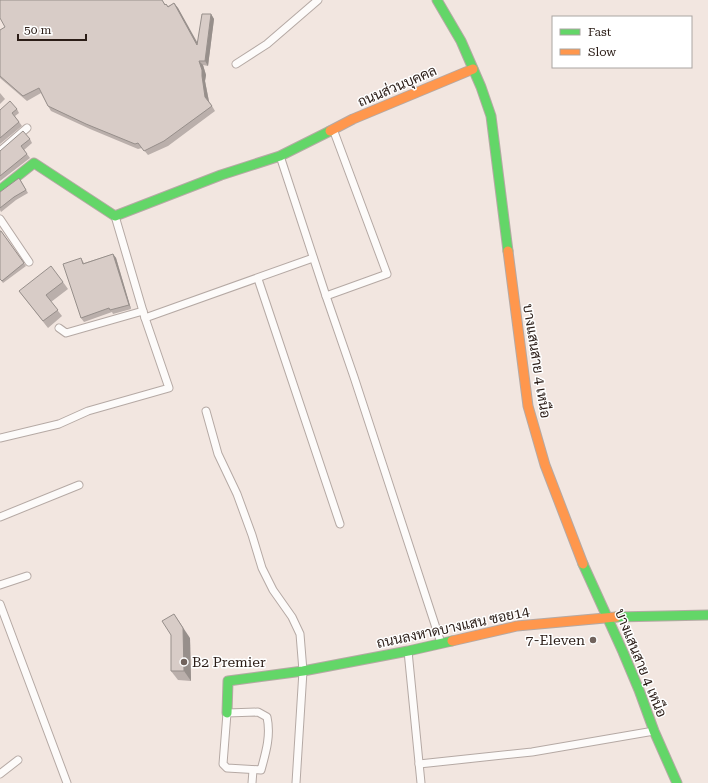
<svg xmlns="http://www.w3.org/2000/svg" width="708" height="783" viewBox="0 0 708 783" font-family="'Roboto Serif',Sarabun,serif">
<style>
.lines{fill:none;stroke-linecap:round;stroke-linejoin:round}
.street-casing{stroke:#b5a9a4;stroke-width:9}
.fast-casing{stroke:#b5a9a4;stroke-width:11}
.slow-casing{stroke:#b5a9a4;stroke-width:11}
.street{stroke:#fdfbfa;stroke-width:7}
.fast{stroke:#63d668;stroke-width:9}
.slow{stroke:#ff974d;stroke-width:9}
.wall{fill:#baafab}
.shaded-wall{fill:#978f8b}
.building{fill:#d8ccc7;stroke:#978f8b}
.poi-dot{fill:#71635d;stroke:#fff;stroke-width:1.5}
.labels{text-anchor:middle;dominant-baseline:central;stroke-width:3;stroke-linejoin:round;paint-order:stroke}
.street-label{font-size:14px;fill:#2b1d17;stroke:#fff}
.poi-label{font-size:14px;fill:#2b1d17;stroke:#fff;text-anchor:end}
</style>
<rect width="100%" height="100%" fill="#f2e6e0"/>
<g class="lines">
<defs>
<g id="street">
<path d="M236,64l31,-20 51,-44"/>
<path d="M0,151l27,-23"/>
<path d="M280,156l46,140 28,81 87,266"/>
<path d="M0,219l29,43"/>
<path d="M258,279l82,245"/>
<path d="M326,296l61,-22 -54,-145"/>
<path d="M145,318l168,-60"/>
<path d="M59,328l7,5 77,-22"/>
<path d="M206,411l12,43 19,40 15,41 10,33 11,22 19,27 8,17 3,37 -7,112"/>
<path d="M0,438l59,-14 29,-13 81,-23 -24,-70 -30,-102"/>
<path d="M0,517l79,-32"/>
<path d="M0,585l27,-9"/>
<path d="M0,604l67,179"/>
<path d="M408,651l13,132"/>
<path d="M258,712l9,5c4,18 -1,35 -6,53l-34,-2 -4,-4 4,-51z"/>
<path d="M419,764l113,-12 122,-21"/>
<path d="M0,774l18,-14"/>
<path d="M252,783l1,-13"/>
</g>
<g id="fast">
<path d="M437,0l24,41 20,46 10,29 17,135"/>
<path d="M0,190l34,-27 81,53 106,-41 59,-19 50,-25"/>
<path d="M583,564l40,88 16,38 15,41 23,52"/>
<path d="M616,617l92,-2"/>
<path d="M227,713l1,-32 75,-10 105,-20 44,-10"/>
</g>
<g id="slow">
<path d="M330,131l23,-12 120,-50"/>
<path d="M508,251l20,155 17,59 38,99"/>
<path d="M452,641l65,-15 99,-9"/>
</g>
</defs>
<!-- street casing -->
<use href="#street" class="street-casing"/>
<!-- fast casing -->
<use href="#fast" class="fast-casing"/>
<!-- slow casing -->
<use href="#slow" class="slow-casing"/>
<!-- street -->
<use href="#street" class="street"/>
<!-- fast -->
<use href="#fast" class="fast"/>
<!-- slow -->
<use href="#slow" class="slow"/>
</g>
<!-- wall -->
<g class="wall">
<path d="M0,0h162l3,4 3,2 6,-3 4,5 19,36 14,-30 3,5 -6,47 -5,-1 3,10 -1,6 4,20 6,10 -47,35 -20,9 -6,-7 -4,1 -48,-20 -39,-18 -3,-5 -7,-13 -14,8 -27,-23v-48l5,-3z"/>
<path d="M0,93l5,6 -5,5z"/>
<path d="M17,109l2,4 -4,3 7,10 -22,18v-34z"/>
<path d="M30,139l2,4 -8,7 6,8 -30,23v-30z"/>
<path d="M21,181l7,12 -12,7 -15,12 -1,-2v-18z"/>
<path d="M1,231l25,35 -23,17 -3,-4z"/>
<path d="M113,254l3,4 15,51 -18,5 -1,-2 -28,10 -3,-4v-60l3,5z"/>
<path d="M63,282l5,7 -17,13 11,14 -14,12 -29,-37z"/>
<path d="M190,638l1,43 -13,-1 -7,-9z"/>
</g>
<!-- shaded-wall -->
<g class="shaded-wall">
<path d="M174,3l4,5 23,41 -4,-4z"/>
<path d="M211,14l3,5 -6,47 -3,-5z"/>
<path d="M199,61l4,4 3,10 -1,6 4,21 -4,-5z"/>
<path d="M113,254l3,4 15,51 -2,-4z"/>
<path d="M174,614l16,24 1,43 -7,-10z"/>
</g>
<!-- building -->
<g class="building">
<path d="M0,0h162l3,5 1,-1 2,3 6,-4 23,42 5,-31h9l-6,47h-6l3,9v6l3,21 7,9 -48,35 -20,10 -6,-8 -3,1 -49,-20 -38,-18 -9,-18 -16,8 -23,-20v-46l5,-3 -5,-9z"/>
<path d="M10,101l7,8 -5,4 7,9 -19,16v-28z"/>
<path d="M23,131l7,8 -9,7 6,8 -27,22v-25z"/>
<path d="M19,178l7,12 -12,7 -14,11v-16z"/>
<path d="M0,231h1l23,32 -22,18 -2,-2z"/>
<path d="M113,254l16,51 -19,5 -1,-2 -28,10 -18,-54 18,-6 2,6z"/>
<path d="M51,266l12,16 -17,13 12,15 -15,11 -24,-30z"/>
<path d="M174,614l9,14 1,43h-13v-36l-9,-14z"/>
</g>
<!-- markers -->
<g class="poi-dot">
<circle cx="593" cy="640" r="4"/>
<circle cx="184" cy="662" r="4"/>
</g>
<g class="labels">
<!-- street labels -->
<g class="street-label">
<text transform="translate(397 86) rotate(-23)">ถนนส่วนบุคคล</text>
<text transform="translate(537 361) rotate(81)">บางแสนสาย 4 เหนือ</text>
<text transform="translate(453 627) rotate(-12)">ถนนลงหาดบางแสน ซอย14</text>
<text transform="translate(641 663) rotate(68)">บางแสนสาย 4 เหนือ</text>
</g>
<!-- poi labels -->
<g class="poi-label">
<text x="585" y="640">7-Eleven</text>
<text x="192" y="662" text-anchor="start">B2 Premier</text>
</g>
</g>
<!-- legend -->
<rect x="552" y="16" width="140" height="52" fill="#ffffff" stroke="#aaa5a2"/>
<rect x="560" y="29" width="20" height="6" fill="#63d668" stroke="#aaa5a2"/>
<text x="588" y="36" font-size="12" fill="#2b1d17">Fast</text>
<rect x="560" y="49" width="20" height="6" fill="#ff974d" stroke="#aaa5a2"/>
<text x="588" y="56" font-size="12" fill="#2b1d17">Slow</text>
<!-- scale -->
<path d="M18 34v6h68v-6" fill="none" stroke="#2b1d17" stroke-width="2"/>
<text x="24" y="34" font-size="12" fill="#2b1d17" stroke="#ffffff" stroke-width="3" paint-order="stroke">50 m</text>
</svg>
